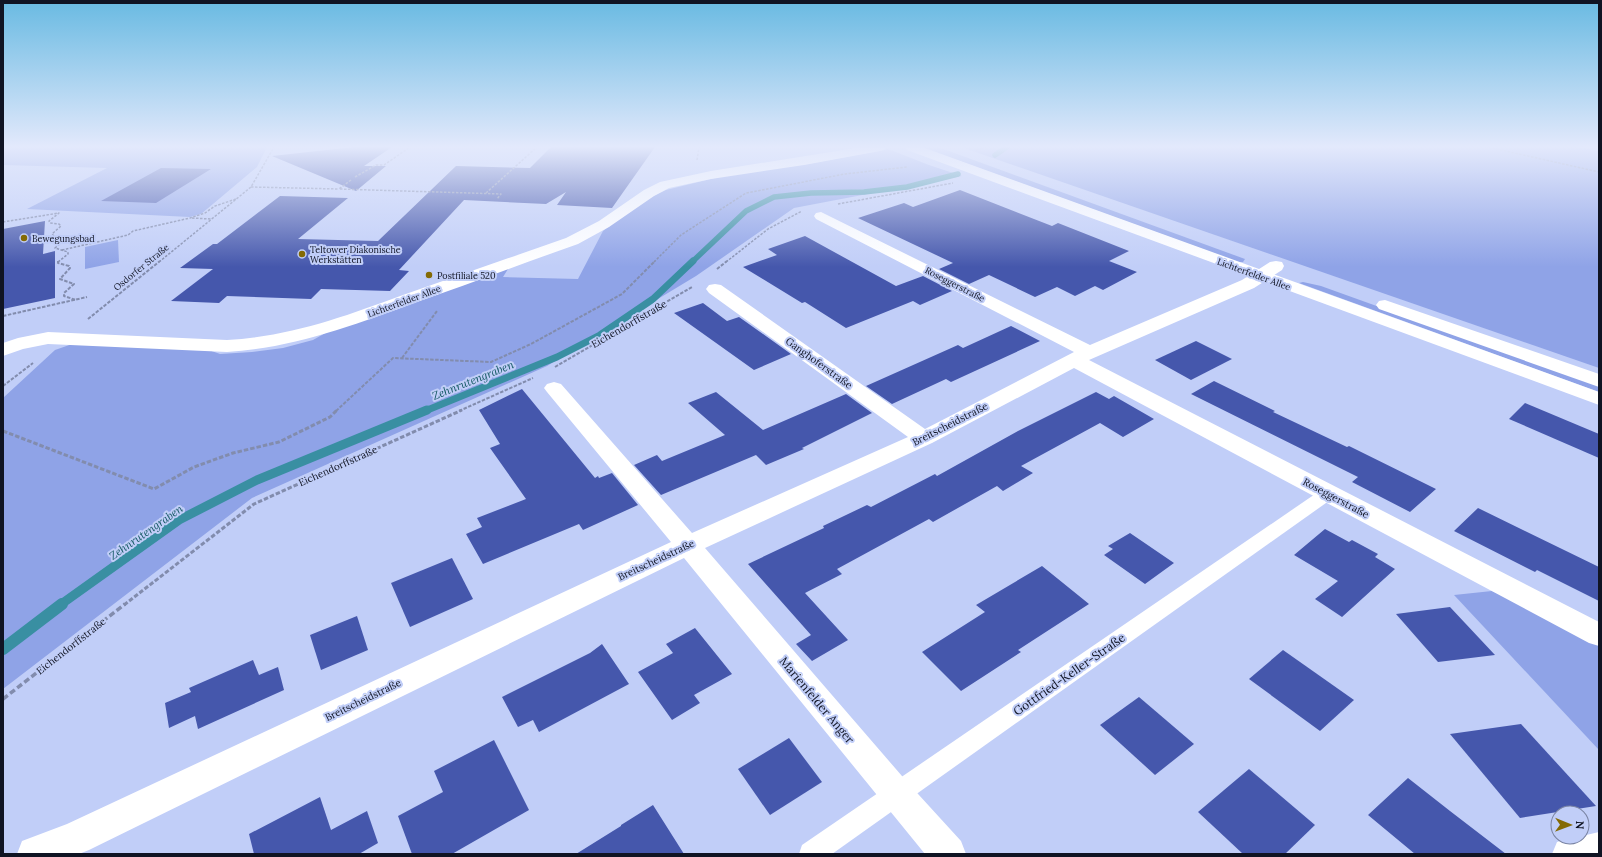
<svg xmlns="http://www.w3.org/2000/svg" width="1602" height="857" viewBox="0 0 1602 857" font-family="Lora,serif">
<style>
.green{fill:#8fa3e7}
.lines{fill:none;stroke-linecap:round;stroke-linejoin:round}
.stream-far3{stroke:#398fa2;stroke-width:5.5}
.stream-far2{stroke:#398fa2;stroke-width:7}
.stream-far1{stroke:#398fa2;stroke-width:9}
.stream{stroke:#398fa2;stroke-width:12}
.building{fill:#4557ac}
.path-far3{stroke:#828cad;stroke-width:1.5;stroke-dasharray:2.5 1.5;stroke-linecap:butt}
.path-far2{stroke:#828cad;stroke-width:2;stroke-dasharray:3.5 1.5;stroke-linecap:butt}
.path-far1{stroke:#828cad;stroke-width:3;stroke-dasharray:4.5 2;stroke-linecap:butt}
.path{stroke:#828cad;stroke-width:3.5;stroke-dasharray:6 3;stroke-linecap:butt}
.lane{fill:#fff;fill-rule:evenodd}
.street{fill:#fff;fill-rule:evenodd}
.secondary{fill:#fff;fill-rule:evenodd}
.poi-dot{fill:#846a04;stroke:#c1cef8;stroke-width:1.5}
.labels{text-anchor:middle;dominant-baseline:central;stroke-width:4;stroke-linejoin:round;paint-order:stroke}
.far-poi-label{font-size:9px;fill:#101423;stroke:#c1cef8;text-anchor:start}
.far-street-label{font-size:9px;fill:#101423;stroke:#c1cef8}
.street-label{font-size:10px;fill:#101423;stroke:#c1cef8}
.water-label{font-size:11px;font-style:italic;fill:#155964;stroke:#c1cef8}
.near-street-label{font-size:12px;fill:#101423;stroke:#c1cef8}
</style>
<rect width="100%" height="100%" fill="#c1cef8"/>
<!-- green -->
<g class="green">
<path d="M3,147h264l-10,20 -50,42 -6,5 -11,3 -163,-8 80,-41 -104,-3z"/>
<path d="M921,147h17l307,112 -2,3h-5z"/>
<path d="M961,147h618l20,4v217z"/>
<path d="M888,149l41,16 33,11 -168,32 -98,68 -149,90 -295,132 -249,191v-291l52,-48 23,-8 128,7 14,5 32,-2 31,-4 30,-8 16,-9 182,-67 -8,13 75,2 25,-48 34,-27 29,-14 57,-14 85,-12z"/>
<path d="M118,240l1,22 -34,7v-22z"/>
<path d="M1303,282l18,4 278,100v6l-300,-109z"/>
<path d="M1492,591l107,49v110l-145,-155z"/>
</g>
<g class="lines">
<!-- stream-far3 -->
<g class="stream-far3">
<path d="M995,155l12,-8"/>
<path d="M692,262l54,-51 28,-14 37,-4 53,-1 43,-5 51,-13"/>
</g>
<!-- stream-far2 -->
<path class="stream-far2" d="M425,411l132,-54 43,-22 53,-36 40,-38"/>
<!-- stream-far1 -->
<path class="stream-far1" d="M60,605l119,-85 78,-40 170,-70"/>
<!-- stream -->
<path class="stream" d="M3,649l59,-45"/>
</g>
<!-- building -->
<g class="building">
<path d="M354,147h38l-28,19h22l-30,25 -84,-35z"/>
<path d="M551,147h104l-43,61 -55,-3 9,-13 -20,12 -82,-4 -65,70 10,1 -19,20 -69,-2 -10,10 -84,-3 -8,7 -48,-2 42,-32 -33,-1 33,-24h4l63,-48 68,2 -50,41 80,2 78,-75 74,2z"/>
<path d="M161,168l50,1 -55,34 -55,-2z"/>
<path d="M960,190l92,36 6,-3 71,28 -20,10 28,11 -34,18 -8,-4 -20,10 -18,-9 -22,10 -46,-22 -20,9 -30,-15 14,-6 -95,-45 46,-15 9,4z"/>
<path d="M45,221l-2,33 12,-3v47l-52,11v-80z"/>
<path d="M805,236l91,50 27,-10 29,15 -32,14 -7,-4 -67,27 -41,-26 -3,1 -59,-36 34,-12 -9,-6z"/>
<path d="M703,303l24,18 12,-4 52,37 -37,16 -80,-57z"/>
<path d="M1011,326l29,15 -89,41 -5,-3 -54,25 -26,-18 92,-41 5,3z"/>
<path d="M1196,341l36,18 -41,21 -36,-20z"/>
<path d="M1214,381l61,30 -2,1 74,35 2,-1 87,43 -26,23 -58,-30 6,-5 -167,-83z"/>
<path d="M522,389l73,89 3,-2 1,2 13,-5 26,32 -55,25 -4,-6 -96,40 -17,-30 16,-7 -5,-9 49,-19 -36,-51 10,-4 -21,-34z"/>
<path d="M716,392l47,38 83,-36 26,19 -70,35 2,1 -38,16 -10,-10 -95,40 -27,-30 23,-10 5,6 63,-26 -37,-32z"/>
<path d="M1096,392l13,7 5,-3 40,23 -31,18 -23,-14 -79,43 12,7 -30,18 -6,-5 -64,36 -4,-3 -92,50 5,5 -37,19 43,47 -36,21 -16,-17 15,-9 -63,-71 76,-36 -1,-2 44,-21 4,2 64,-33 2,2 81,-45z"/>
<path d="M1525,403l74,31v24l-90,-39z"/>
<path d="M1478,508l121,59v34l-62,-31 -2,2 -81,-41z"/>
<path d="M1325,529l24,13 3,-2 26,14 -3,3 20,12 -53,48 -27,-18 23,-18 -44,-26z"/>
<path d="M1130,533l44,30 -29,21 -41,-29 9,-6 -5,-3z"/>
<path d="M452,558l21,41 -63,28 -19,-44z"/>
<path d="M1042,566l47,38 -71,46 3,2 -60,39 -39,-39 63,-40 -9,-7z"/>
<path d="M1450,607l45,48 -57,7 -42,-48z"/>
<path d="M357,616l11,34 -47,20 -11,-35z"/>
<path d="M695,628l37,46 -38,21 6,8 -28,17 -34,-48 35,-19 -7,-9z"/>
<path d="M602,644l27,40 -90,48 -6,-12 -15,7 -16,-30 88,-44z"/>
<path d="M1283,650l71,50 -34,31 -71,-52z"/>
<path d="M253,660l6,15 19,-8 6,23 -86,39 -3,-13 -26,12 -4,-25 26,-11 -2,-4z"/>
<path d="M1139,697l55,47 -39,31 -55,-50z"/>
<path d="M1521,724l75,82 -76,12 -70,-84z"/>
<path d="M789,738l33,44 -52,33 -32,-46z"/>
<path d="M494,740l35,70 -77,44h-40l-14,-38 45,-24 -9,-21z"/>
<path d="M1249,769l66,56 -30,29h-42l-45,-42z"/>
<path d="M1408,778l42,33 56,43h-91l-47,-39z"/>
<path d="M320,797l11,33 36,-19 11,32 -19,11h-105l-5,-20z"/>
<path d="M653,805l31,49h-108l45,-28v-1z"/>
</g>
<g class="lines">
<!-- path-far3 -->
<g class="path-far3">
<path d="M1488,147l111,25"/>
<path d="M976,150l10,-3"/>
<path d="M697,160l2,-13"/>
<path d="M355,177l21,-12h8l26,-18"/>
<path d="M351,180l-12,9 162,5 -4,5"/>
<path d="M251,187l88,2"/>
<path d="M486,193l51,-46"/>
<path d="M838,204l115,-21"/>
<path d="M192,218l19,1"/>
<path d="M3,222l56,-9 -10,8 1,2 9,1 2,2 -9,8 3,3 8,1 1,2 -9,8 13,4v2l-10,8"/>
<path d="M62,250l66,-15 5,-4 57,-13 15,-5 10,-7 21,-7"/>
<path d="M159,262l92,-75 23,-40"/>
<path d="M654,262l27,-27 65,-42 99,-19 62,-7"/>
<path d="M726,262l42,-33 34,-18"/>
</g>
<!-- path-far2 -->
<g class="path-far2">
<path d="M58,261v2l11,3 1,2 -10,11 14,5 -10,9v3l12,4"/>
<path d="M717,269l10,-8"/>
<path d="M3,316l84,-19"/>
<path d="M88,319l72,-58"/>
<path d="M402,358l35,-47"/>
<path d="M555,367l137,-80"/>
<path d="M3,386l30,-23"/>
<path d="M336,411l57,-53 98,4 40,-18 91,-50 33,-33"/>
<path d="M459,411l74,-33"/>
</g>
<!-- path-far1 -->
<g class="path-far1">
<path d="M3,431l151,58 40,-22 39,-14 46,-11 51,-25 7,-7"/>
<path d="M124,605l130,-101 208,-94"/>
</g>
<!-- path -->
<path class="path" d="M3,699l122,-95"/>
<!-- lane -->
<g class="lane">
<path d="M1327,489l6,1 2,4 -2,4 -501,356h-33l3,-9 519,-355z"/>
<path d="M1599,832v22h-47l5,-12 9,-3 16,-2v-1z"/>
</g>
<!-- street -->
<g class="street">
<path d="M862,147h24l-2,3 -4,1 -76,14 -93,14 -42,9 -15,8 -45,31 -31,17c-54,19 -107,39 -161,58 -63,23 -123,46 -190,50l-179,-8 -25,5 -20,7v-13l15,-5 30,-6 179,8c65,-4 116,-23 176,-45 54,-19 109,-38 163,-57l33,-17 45,-31 16,-8 51,-11z"/>
<path d="M821,212l269,133 152,-65 28,-18 6,-1 6,1 2,4 -2,4 -28,18 -165,72 510,262v24l-10,-3 -515,-275 -142,75 -227,105 203,235 53,58 5,13h-41l-241,-296 -595,292 -10,4h-62l5,-13 45,-17 604,-282 -124,-150 -3,-4 3,-4 7,-2 7,2 131,149 216,-96 -199,-144 -3,-4 3,-4 6,-1 6,1 204,144 149,-77 -258,-133 -2,-3 2,-3z"/>
</g>
<!-- secondary -->
<g class="secondary">
<path d="M905,147h17l677,245v13l-692,-255z"/>
<path d="M1385,300l214,74v13l-220,-78 -3,-4 3,-4z"/>
</g>
</g>
<!-- sky -->
<linearGradient id="sky" x2="0" y2="1"><stop stop-color="#69bae2"/><stop offset="0.55" stop-color="#e3e9fc"/><stop offset="1" stop-color="#e3e9fc" stop-opacity="0"/></linearGradient>
<rect width="1602" height="267" fill="url(#sky)"/>
<!-- markers -->
<g class="poi-dot">
<circle cx="24" cy="238" r="4"/>
<circle cx="302" cy="254" r="4"/>
<circle cx="429" cy="275" r="4"/>
</g>
<g class="labels">
<!-- far-poi labels -->
<g class="far-poi-label">
<text x="32" y="238">Bewegungsbad</text>
<text x="310" y="249">Teltower Diakonische<tspan x="310" dy="10">Werkstätten</tspan></text>
<text x="437" y="275">Postfiliale 520</text>
</g>
<!-- far-street labels -->
<g class="far-street-label">
<text transform="translate(141 267) rotate(-39)">Osdorfer Straße</text>
<text transform="translate(1254 274) rotate(20)">Lichterfelder Allee</text>
<text transform="translate(955 284) rotate(27)">Roseggerstraße</text>
<text transform="translate(404 301) rotate(-20)">Lichterfelder Allee</text>
</g>
<!-- street labels -->
<g class="street-label">
<text transform="translate(629 324) rotate(-30)">Eichendorffstraße</text>
<text transform="translate(819 363) rotate(36)">Ganghoferstraße</text>
<text transform="translate(950 424) rotate(-27)">Breitscheidstraße</text>
<text transform="translate(338 466) rotate(-24)">Eichendorffstraße</text>
<text transform="translate(1336 498) rotate(28)">Roseggerstraße</text>
<text transform="translate(656 560) rotate(-25)">Breitscheidstraße</text>
<text transform="translate(71 646) rotate(-38)">Eichendorffstraße</text>
<text transform="translate(363 700) rotate(-26)">Breitscheidstraße</text>
</g>
<!-- water labels -->
<g class="water-label">
<text transform="translate(473 380) rotate(-22)">Zehnrutengraben</text>
<text transform="translate(146 532) rotate(-35)">Zehnrutengraben</text>
</g>
<!-- near-street labels -->
<g class="near-street-label">
<text transform="translate(1069 674) rotate(-35)">Gottfried-Keller-Straße</text>
<text transform="translate(817 700) rotate(50)">Marienfelder Anger</text>
</g>
</g>
<!-- border -->
<rect width="1602" height="857" fill="none" stroke="#101423" stroke-width="8"/>
<!-- north arrow -->
<g transform="translate(1570 825) rotate(91)"><circle r="19" fill="#c1cef8" stroke="#7a84a3"/>
<path d="M0-3L7 15L0 10L-7 15Z" fill="#846a04"/>
<text y="-6" font-size="11" font-weight="bold" text-anchor="middle" fill="#101423">N</text>
</g>
</svg>
